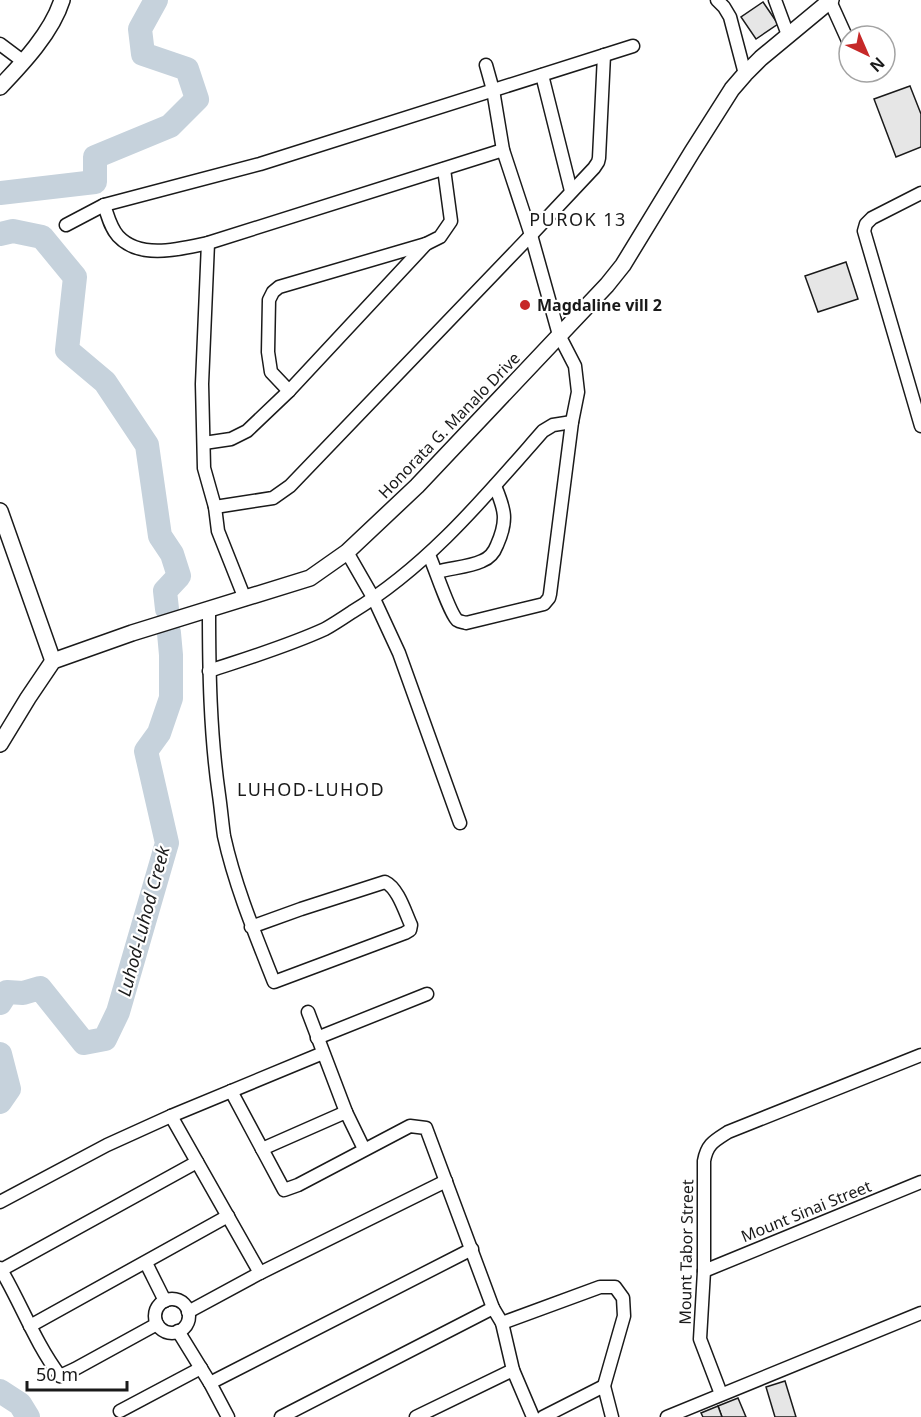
<svg xmlns="http://www.w3.org/2000/svg" width="921" height="1417" viewBox="0 0 921 1417" font-family="'Noto Sans',sans-serif">
<style>
.lines{fill:none;stroke-linecap:round;stroke-linejoin:round}
.river{stroke:#c6d2dc;stroke-width:24}
.building{fill:#e6e6e6;stroke:#1a1a1a;stroke-width:1.5}
.minor-casing{stroke:#1a1a1a;stroke-width:15}
.tertiary-casing{stroke:#1a1a1a;stroke-width:18}
.minor{stroke:#fff;stroke-width:12}
.tertiary{stroke:#fff;stroke-width:15}
.poi-dot{fill:#c62828;stroke:#fff;stroke-width:2}
.labels{text-anchor:middle;dominant-baseline:central;stroke-width:4.5;stroke-linejoin:round;paint-order:stroke}
.poi-label{font-size:16px;font-weight:bold;fill:#1a1a1a;stroke:#fff;text-anchor:start}
.street-label{font-size:16px;fill:#1a1a1a;stroke:#fff}
.neighbourhood-label{font-size:18px;letter-spacing:1.5px;fill:#1a1a1a;stroke:#fff}
.water-label{font-size:18px;font-style:italic;fill:#1a1a1a;stroke:#fff}
</style>
<rect width="100%" height="100%" fill="#fff"/>
<g class="lines">
<!-- river -->
<g class="river">
<path d="M0,193l95,-11v-25l75,-31 27,-27 -10,-30 -44,-15 -3,-25 16,-29"/>
<path d="M0,234l13,-3 29,6 33,40 -8,73 38,32 42,63 13,91 12,18 7,22 -14,15 2,18"/>
<path d="M0,1003l7,-11 16,1 17,-5 44,55 21,-4 13,-27 49,-169 -21,-92 13,-18 12,-35v-43l-2,-22"/>
<path d="M0,1054l9,35 -9,13"/>
<path d="M0,1391l20,13 8,13"/>
</g>
</g>
<!-- building -->
<g class="building">
<path d="M763,2l15,22 -22,15 -15,-22z"/>
<path d="M910,86l11,28v33l-25,10 -22,-58z"/>
<path d="M846,262l12,37 -40,13 -13,-36z"/>
<path d="M785,1381l11,36h-21l-9,-30z"/>
<path d="M738,1398l8,19h-24l-4,-11z"/>
<path d="M718,1406l4,11h-19l-2,-4z"/>
</g>
<g class="lines">
<defs>
<g id="minor">
<path d="M717,0l7,7 6,10 15,57"/>
<path d="M775,0l13,35"/>
<path d="M830,1l19,42"/>
<path d="M0,44l24,18"/>
<path d="M542,75l29,116"/>
<path d="M921,193l-49,25 -6,6 -2,7 57,195"/>
<path d="M104,205c4,11 6,22 14,31 22,24 62,13 90,7l295,-93"/>
<path d="M66,225l38,-20 156,-41 373,-118"/>
<path d="M208,243l-6,141 2,84 11,39 3,24 27,68"/>
<path d="M289,391l-18,-19 -3,-20 1,-52 4,-8 6,-5 147,-43"/>
<path d="M204,443l27,-4 16,-8 42,-40 137,-147 14,-7 11,-16 -7,-52"/>
<path d="M215,507l58,-9 17,-12 241,-251 63,-67 4,-6 1,-4 5,-103"/>
<path d="M347,552l27,47 25,54 61,170"/>
<path d="M429,555c6,13 20,57 28,65 3,2 6,2 9,3l78,-19 5,-6 1,-4 22,-172 6,-30 -3,-26 -16,-31 -28,-100 -28,-85 -10,-60 -7,-25"/>
<path d="M437,572c14,-4 32,-5 45,-11 8,-3 12,-8 15,-16 11,-25 8,-35 -2,-59"/>
<path d="M209,609c0,62 1,124 10,186 2,14 3,27 5,41 11,50 31,98 50,146l131,-49 5,-3 1,-5c-6,-13 -13,-37 -26,-43l-84,27 -50,18"/>
<path d="M209,671c39,-13 79,-25 116,-42 9,-5 18,-11 27,-17 76,-46 133,-115 191,-181l10,-6 19,-3"/>
<path d="M308,1012l38,100"/>
<path d="M317,1038l110,-44"/>
<path d="M231,1091l53,99 14,-5 112,-59 16,2 67,180 9,15 11,47 20,47"/>
<path d="M171,1116l89,157"/>
<path d="M262,1149l84,-37 18,37"/>
<path d="M0,1202l107,-57 64,-29 152,-63"/>
<path d="M146,1263l19,38"/>
<path d="M0,1268c21,35 35,75 60,108l15,-7 82,-45"/>
<path d="M1,1270l196,-108"/>
<path d="M704,1271l217,-89"/>
<circle cx="172" cy="1316" r="17"/>
<path d="M188,1312l72,-39 186,-92"/>
<path d="M502,1323l98,-36h15l8,11 1,18 -20,70 8,31"/>
<path d="M30,1326l198,-110"/>
<path d="M178,1331l32,52 18,34"/>
<path d="M210,1383l262,-134"/>
<path d="M721,1394l-21,-55 4,-68v-110c3,-17 10,-20 24,-29l193,-77"/>
<path d="M120,1411l81,-43"/>
<path d="M281,1417l212,-109"/>
<path d="M416,1417l97,-47"/>
<path d="M543,1417l61,-31"/>
<path d="M667,1417l254,-104"/>
</g>
<g id="tertiary">
<path d="M0,87c23,-24 52,-55 62,-87"/>
<path d="M0,511l53,150"/>
<path d="M0,744l28,-46 25,-37 79,-28 178,-55 37,-26 70,-66 190,-201 16,-20 69,-113 40,-63 13,-15 16,-16 70,-58"/>
</g>
</defs>
<!-- minor casing -->
<use href="#minor" class="minor-casing"/>
<!-- tertiary casing -->
<use href="#tertiary" class="tertiary-casing"/>
<!-- minor -->
<use href="#minor" class="minor"/>
<!-- tertiary -->
<use href="#tertiary" class="tertiary"/>
</g>
<!-- markers -->
<circle class="poi-dot" cx="525" cy="305" r="6"/>
<g class="labels">
<!-- poi labels -->
<g class="poi-label">
<text x="537" y="305">Magdaline vill 2</text>
</g>
<!-- street labels -->
<g class="street-label">
<text transform="translate(449 425) rotate(-46)">Honorata G. Manalo Drive</text>
<text transform="translate(806 1211) rotate(-22)">Mount Sinai Street</text>
<text transform="translate(686 1252) rotate(-89)">Mount Tabor Street</text>
</g>
<!-- neighbourhood labels -->
<g class="neighbourhood-label">
<text x="578" y="219">PUROK 13</text>
<text x="311" y="789">LUHOD-LUHOD</text>
</g>
<!-- water labels -->
<g class="water-label">
<text transform="translate(143 921) rotate(-75)">Luhod-Luhod Creek</text>
</g>
</g>
<!-- north arrow -->
<g transform="translate(867 54) rotate(136)"><circle r="28" fill="#ffffff" stroke="#a3a3a3" stroke-width="1.5"/>
<path d="M0-4.5L10 22L0 15L-10 22Z" fill="#c62828"/>
<text y="-9" font-size="16" font-weight="bold" text-anchor="middle" fill="#1a1a1a">N</text>
</g>
<!-- scale -->
<path d="M27 1381v9h100v-9" fill="none" stroke="#1a1a1a" stroke-width="3"/>
<text x="36" y="1381" font-size="18" fill="#1a1a1a" stroke="#ffffff" stroke-width="4.5" paint-order="stroke">50 m</text>
</svg>
